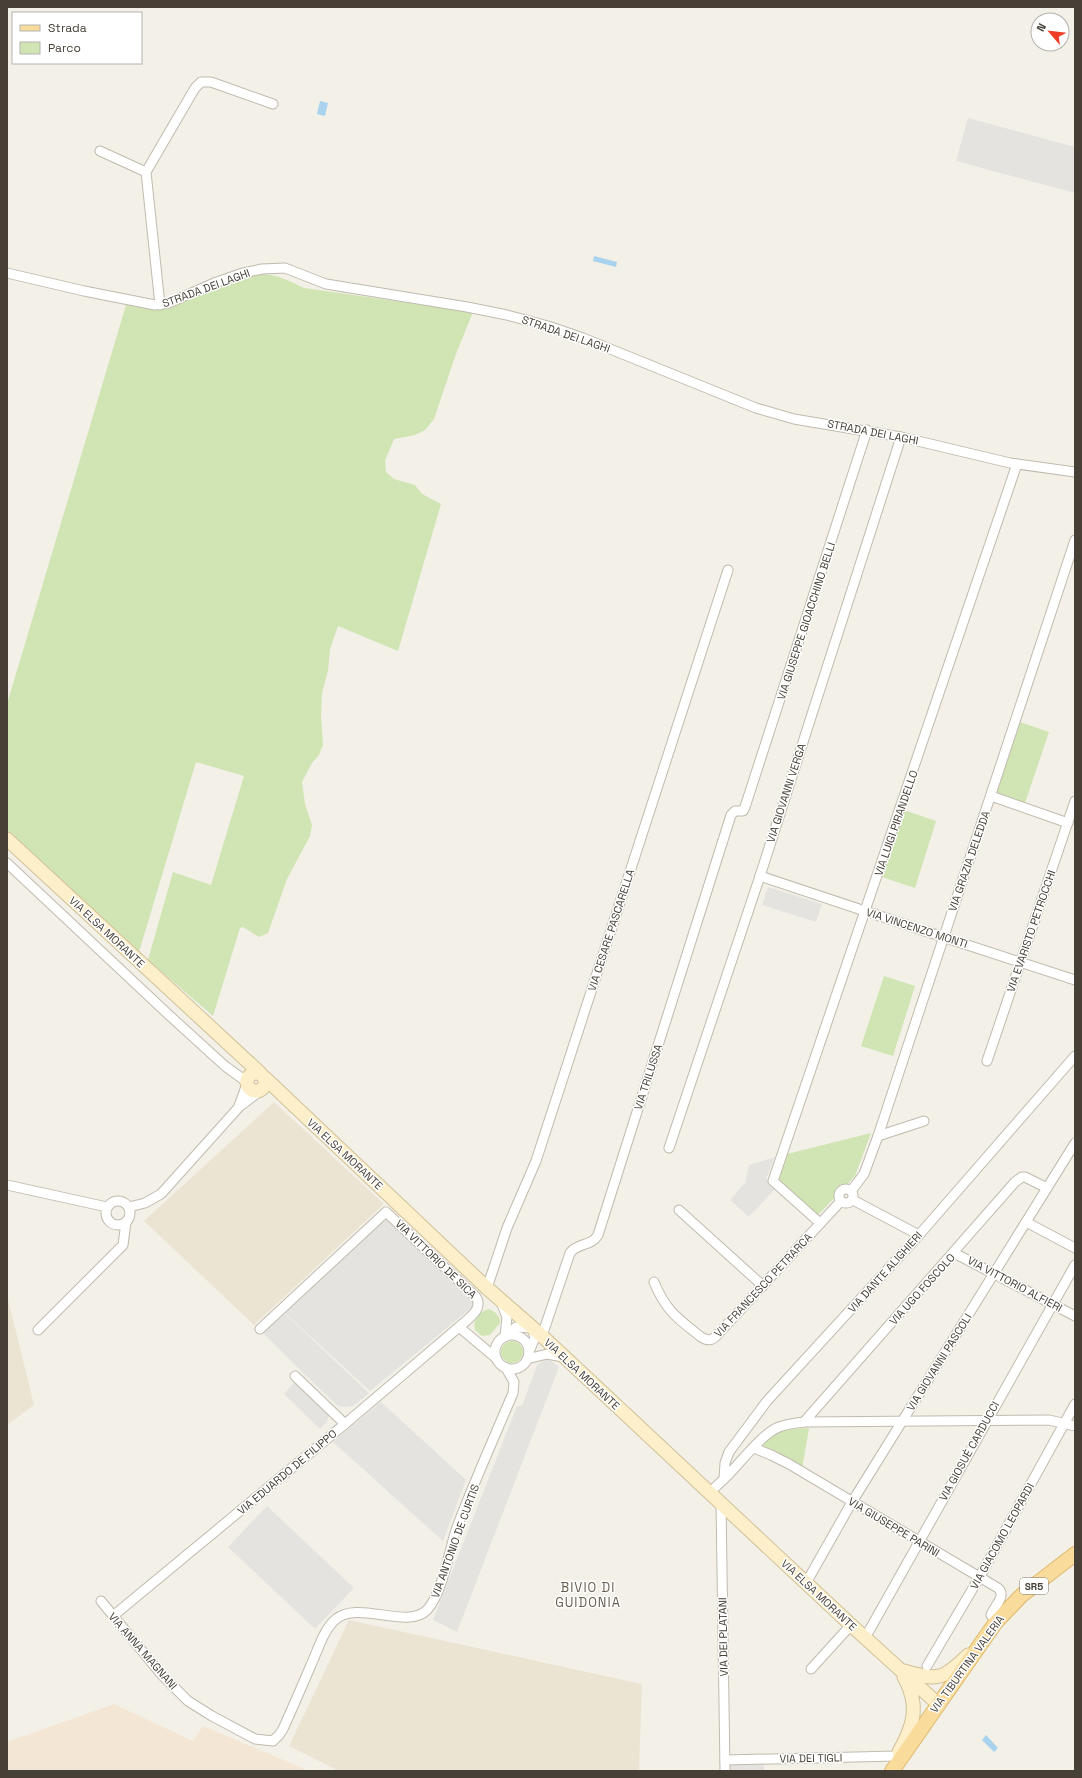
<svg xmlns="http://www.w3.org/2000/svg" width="1082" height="1778" viewBox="0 0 1082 1778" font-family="'Space Grotesk',sans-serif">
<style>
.commercial{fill:#f4e6d5}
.education{fill:#ece4d3}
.green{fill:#d0e5b3}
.parking{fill:#e5e3e0}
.water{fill:#a8d2ed}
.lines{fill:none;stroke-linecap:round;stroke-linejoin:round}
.street-casing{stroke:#c1baae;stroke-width:11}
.secondary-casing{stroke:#d1c19a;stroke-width:15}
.primary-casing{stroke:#deb96c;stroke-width:16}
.street{stroke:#fff;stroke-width:9}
.secondary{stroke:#fcefca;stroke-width:13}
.primary{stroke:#f9dc9c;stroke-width:14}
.labels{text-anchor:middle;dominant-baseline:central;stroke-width:3;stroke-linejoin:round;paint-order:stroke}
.shield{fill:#fff;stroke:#7e7973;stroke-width:1}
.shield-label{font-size:10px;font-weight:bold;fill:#464037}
.street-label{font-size:11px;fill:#464037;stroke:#fff}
.quarter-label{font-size:13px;letter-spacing:1px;fill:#695e4f;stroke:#fff}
</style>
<rect width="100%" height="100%" fill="#f3f0e8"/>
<!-- commercial -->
<path class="commercial" d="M114,1704l79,37 10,-15 102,43 -1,2h-297v-29z"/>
<!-- education -->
<g class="education">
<path d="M274,1102l110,102 -130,121 -110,-104z"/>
<path d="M7,1295l27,110 -27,20z"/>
<path d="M349,1620l293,64 -3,87h-300l-50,-25z"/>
</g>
<!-- green -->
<g class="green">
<path d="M260,274c17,0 29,7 44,14l169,24 -17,42 -22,65 -9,11 -10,5 -21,4 -9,22 1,11 8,7 21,6 7,9 19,10 -43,147 -60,-25 -8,23 -2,22 -6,22 -1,22 2,30 -4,10 -7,8 -10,19 3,22 7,21 -2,11 -23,43 -19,54 -9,4 -16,-10 -3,1 -27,88 -65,-56 25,-88 38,13 33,-109 -48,-14 -57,190 -132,-120v-128l119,-399 31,4 75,-28z"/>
<path d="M1020,722l29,10 -24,71 -30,-10z"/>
<path d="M904,810l32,11 -21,67 -33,-11z"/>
<path d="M884,976l31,10 -22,70 -32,-10z"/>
<path d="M871,1133l-16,43 -37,39 -40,-36 9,-25z"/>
<path d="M488,1309c6,1 13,8 12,14l-10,12 -8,1 -7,-6c-3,-9 4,-18 13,-21z"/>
<circle cx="512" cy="1352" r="11"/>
<path d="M809,1428l-7,41 -41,-25 21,-15z"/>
</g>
<!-- parking -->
<g class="parking">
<path d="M968,118l107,29v46l-119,-32z"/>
<path d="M768,887l54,17 -6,18 -54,-17z"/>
<path d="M775,1157l-9,22 9,10 -26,28 -19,-17 15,-17 4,-18z"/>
<path d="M387,1218l89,86 -106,87 -85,-78z"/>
<path d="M284,1313l85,80 -16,13 -7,1 -8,-1 -39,-37 -36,-36z"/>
<path d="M547,1358l12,9 -102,265 -24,-12 84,-214h5l15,-41z"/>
<path d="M295,1381l34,35 -3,7 -6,6 -36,-35z"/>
<path d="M381,1402l85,78 -23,61 -110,-99z"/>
<path d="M267,1506l87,82 -39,41 -87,-82z"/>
<path d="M764,1763v8h-36v-7z"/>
</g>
<!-- water -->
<g class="water">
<path d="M320,101l8,2 -3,13 -8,-2z"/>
<path d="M594,256l23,6 -1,5 -23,-6z"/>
<path d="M986,1735l12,13 -4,4 -12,-12z"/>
</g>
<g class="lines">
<defs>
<g id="street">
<path d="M100,151l46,21"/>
<path d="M7,273l77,18 71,14 14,-2 45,-20 29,-10 19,-4 23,-1 41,16 141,23 40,8 41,11 35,12 173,70 38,11 107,18 109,26 65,9"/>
<path d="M160,305l-14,-133 49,-84 6,-6h10l62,22"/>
<path d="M991,796l77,27"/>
<path d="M7,863l163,153 55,50 22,16"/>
<path d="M760,876l183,61 132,43"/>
<path d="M987,1061l88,-260"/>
<path d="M239,1106l8,-22"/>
<path d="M878,1136l46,-15"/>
<path d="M669,1148l91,-272 141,-439"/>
<path d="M7,1185l100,22"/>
<circle cx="846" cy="1196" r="7"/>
<path d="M851,1191l13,-17 14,-38 197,-596"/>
<path d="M853,1200l66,35"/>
<circle cx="118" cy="1213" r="12"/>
<path d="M129,1207l16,-4 16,-9 78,-87 21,-16"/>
<path d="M679,1210l84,76"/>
<path d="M1026,1222l49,26"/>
<path d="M820,1223l-47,-42 244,-717"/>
<path d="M954,1253l121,63"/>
<path d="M654,1282c12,29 23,36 47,55 8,5 12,3 17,-3l123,-133"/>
<path d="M487,1288l20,-60 29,-67 192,-591"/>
<path d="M501,1302l6,15 -2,19"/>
<path d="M260,1329l126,-117 90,85c8,12 -8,22 -17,30l37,31"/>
<path d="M38,1330l85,-85 3,-23"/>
<circle cx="512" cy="1352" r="17"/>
<path d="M505,1336l11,-9 16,1 3,9 -6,15"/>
<path d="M542,1336l28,-83c8,-11 21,-6 28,-18l133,-420 4,-4h8l2,-4 122,-377"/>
<path d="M527,1359l20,-5 16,3"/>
<path d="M295,1376l50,48"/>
<path d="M804,1422l211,-240 7,-5h3l22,11"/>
<path d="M754,1448l17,7 18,9 209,124c9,8 -4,18 -7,27l5,7"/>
<path d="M724,1479c15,-14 37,-45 55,-52 8,-3 17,-4 25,-5l245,-2 26,6"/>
<path d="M709,1493l15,-14 1,-16 4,-11 38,-51 152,-166 156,-179"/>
<path d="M721,1503l4,268"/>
<path d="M806,1583l46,-81 223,-359"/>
<path d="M101,1601l60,73 27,27 24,15 43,23 18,2 6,-6 4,-6c10,-22 19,-43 28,-64 7,-15 12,-35 25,-46 22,-19 71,11 91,-9 15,-16 22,-58 29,-80 17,-46 38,-92 57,-137l1,-11 -8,-14"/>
<path d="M113,1616l232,-192 114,-97"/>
<path d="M865,1638l210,-373"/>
<path d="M927,1666l52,-88 96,-174"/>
<path d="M811,1669l40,-44"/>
<path d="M725,1760l172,-4"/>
</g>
<g id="secondary">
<path d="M7,839l253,234"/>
<circle cx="256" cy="1082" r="9"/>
<path d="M265,1078l222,210 55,48 309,289 87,79"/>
<path d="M904,1671c33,10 39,9 64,-16"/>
<path d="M899,1752c15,-27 21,-47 5,-75"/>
</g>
<path id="primary" d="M892,1771l104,-149 26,-27 53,-41"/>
</defs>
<!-- street casing -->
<use href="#street" class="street-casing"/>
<!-- secondary casing -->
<use href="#secondary" class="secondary-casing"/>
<!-- primary casing -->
<use href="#primary" class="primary-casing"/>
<!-- street -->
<use href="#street" class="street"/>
<!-- secondary -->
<use href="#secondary" class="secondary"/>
<!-- primary -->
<use href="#primary" class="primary"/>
</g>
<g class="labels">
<!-- shield labels -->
<rect class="shield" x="1020" y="1578" width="28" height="16" rx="3"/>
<g class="shield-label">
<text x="1034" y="1586">SR5</text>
</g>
<!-- street labels -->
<g class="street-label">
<text transform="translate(206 288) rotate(-20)">STRADA DEI LAGHI</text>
<text transform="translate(566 334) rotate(19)">STRADA DEI LAGHI</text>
<text transform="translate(873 432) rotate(11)">STRADA DEI LAGHI</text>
<text transform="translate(806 621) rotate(-72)">VIA GIUSEPPE GIOACCHINO BELLI</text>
<text transform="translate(786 793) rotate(-72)">VIA GIOVANNI VERGA</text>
<text transform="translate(896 823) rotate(-71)">VIA LUIGI PIRANDELLO</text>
<text transform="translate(969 861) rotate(-71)">VIA GRAZIA DELEDDA</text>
<text transform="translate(917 928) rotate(18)">VIA VINCENZO MONTI</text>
<text transform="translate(611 930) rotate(-72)">VIA CESARE PASCARELLA</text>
<text transform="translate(1031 931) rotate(-71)">VIA EVARISTO PETROCCHI</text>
<text transform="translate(107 932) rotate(43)">VIA ELSA MORANTE</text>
<text transform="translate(648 1077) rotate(-72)">VIA TRILUSSA</text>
<text transform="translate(345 1154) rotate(43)">VIA ELSA MORANTE</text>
<text transform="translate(436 1259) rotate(44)">VIA VITTORIO DE SICA</text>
<text transform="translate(885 1272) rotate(-48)">VIA DANTE ALIGHIERI</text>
<text transform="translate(1015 1284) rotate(28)">VIA VITTORIO ALFIERI</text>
<text transform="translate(763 1285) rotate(-47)">VIA FRANCESCO PETRARCA</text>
<text transform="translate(922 1289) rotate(-48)">VIA UGO FOSCOLO</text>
<text transform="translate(939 1362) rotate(-58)">VIA GIOVANNI PASCOLI</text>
<text transform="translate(582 1374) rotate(43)">VIA ELSA MORANTE</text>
<text transform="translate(969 1451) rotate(-61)">VIA GIOSUÈ CARDUCCI</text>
<text transform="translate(287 1472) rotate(-40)">VIA EDUARDO DE FILIPPO</text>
<text transform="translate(894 1527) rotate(31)">VIA GIUSEPPE PARINI</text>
<text transform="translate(1002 1536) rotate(-61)">VIA GIACOMO LEOPARDI</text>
<text transform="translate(455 1541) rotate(-70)">VIA ANTONIO DE CURTIS</text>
<text transform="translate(819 1595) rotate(43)">VIA ELSA MORANTE</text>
<text transform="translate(723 1637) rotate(-91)">VIA DEI PLATANI</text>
<text transform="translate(143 1651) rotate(49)">VIA ANNA MAGNANI</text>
<text transform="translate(967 1664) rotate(-54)">VIA TIBURTINA VALERIA</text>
<text transform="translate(811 1758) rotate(-1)">VIA DEI TIGLI</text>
</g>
<!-- quarter labels -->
<g class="quarter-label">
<text x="588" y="1587">BIVIO DI<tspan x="588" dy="15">GUIDONIA</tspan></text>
</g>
</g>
<!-- border -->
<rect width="1082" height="1778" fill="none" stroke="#464037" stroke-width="16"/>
<!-- legend -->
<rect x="12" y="12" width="130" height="52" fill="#ffffff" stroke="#b5b3af"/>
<rect x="20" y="25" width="20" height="6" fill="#f9dc9c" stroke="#b5b3af"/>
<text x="48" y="32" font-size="12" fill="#464037">Strada</text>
<rect x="20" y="42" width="20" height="12" fill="#d0e5b3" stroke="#b5b3af"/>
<text x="48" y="52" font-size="12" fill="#464037">Parco</text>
<!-- north arrow -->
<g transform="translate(1050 32) rotate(298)"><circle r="19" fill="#ffffff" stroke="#b5b3af"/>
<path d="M0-3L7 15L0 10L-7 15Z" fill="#ef3e24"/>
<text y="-6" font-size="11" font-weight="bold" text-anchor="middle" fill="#464037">N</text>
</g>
</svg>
